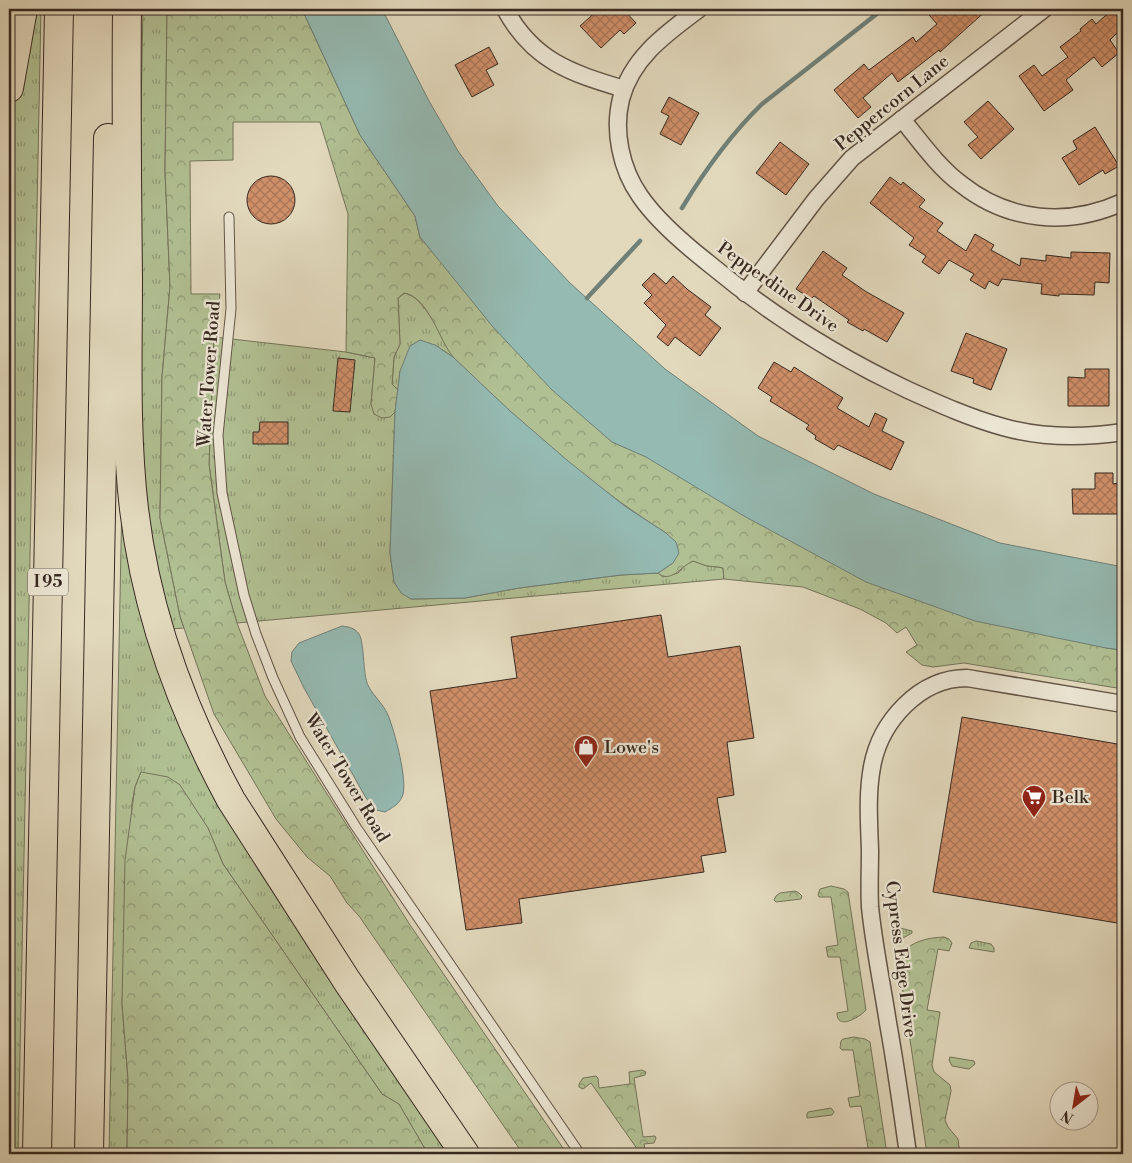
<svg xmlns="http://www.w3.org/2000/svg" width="1132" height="1163" viewBox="0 0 1132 1163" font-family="'Libre Bodoni',serif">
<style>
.grass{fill:url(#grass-tufts);stroke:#74745a}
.forest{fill:url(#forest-crowns);stroke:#74745a}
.water{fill:#95bab2;stroke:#6f8078}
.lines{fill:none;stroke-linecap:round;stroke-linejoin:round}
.stream{stroke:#6f8078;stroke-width:4.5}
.building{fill:url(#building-cross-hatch);stroke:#372920}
.lane-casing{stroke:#625547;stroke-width:11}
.street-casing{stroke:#625547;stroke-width:19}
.highway-casing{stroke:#372920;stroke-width:30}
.lane{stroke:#ece6d4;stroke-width:9}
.street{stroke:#ece6d4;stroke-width:16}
.highway{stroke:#e2d9bd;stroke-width:28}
.labels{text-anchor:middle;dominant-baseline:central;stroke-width:4.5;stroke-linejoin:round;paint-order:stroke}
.shield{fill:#ece6d4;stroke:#6d6256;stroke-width:1}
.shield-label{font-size:16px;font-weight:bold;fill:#372920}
.street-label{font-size:18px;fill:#372920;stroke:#ece6d4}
.poi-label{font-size:18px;fill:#372920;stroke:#ece6d4;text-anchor:start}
</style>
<defs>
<pattern id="grass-tufts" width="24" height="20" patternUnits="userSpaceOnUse" patternTransform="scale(1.25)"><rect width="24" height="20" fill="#b1c093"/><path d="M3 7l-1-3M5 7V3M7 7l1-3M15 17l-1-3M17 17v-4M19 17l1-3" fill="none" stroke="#919c78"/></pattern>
<pattern id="forest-crowns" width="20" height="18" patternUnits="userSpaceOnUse" patternTransform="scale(1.25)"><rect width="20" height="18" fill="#b1c093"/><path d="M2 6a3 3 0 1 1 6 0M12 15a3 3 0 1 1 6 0" fill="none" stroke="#919c78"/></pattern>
<pattern id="building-cross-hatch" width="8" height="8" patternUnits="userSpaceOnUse" patternTransform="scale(1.25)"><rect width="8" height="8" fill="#cf8f69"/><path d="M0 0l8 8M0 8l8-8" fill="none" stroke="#a97556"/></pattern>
</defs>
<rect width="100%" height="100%" fill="#e2d9bd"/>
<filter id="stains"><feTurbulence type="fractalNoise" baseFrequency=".004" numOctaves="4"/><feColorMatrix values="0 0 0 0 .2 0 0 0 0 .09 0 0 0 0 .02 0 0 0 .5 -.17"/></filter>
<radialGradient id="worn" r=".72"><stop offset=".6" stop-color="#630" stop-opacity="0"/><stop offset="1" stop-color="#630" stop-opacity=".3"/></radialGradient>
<!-- grass -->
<g class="grass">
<path d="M28,9h13l-23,1145h-9v-768c9,-17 5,-41 0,-58v-215l7,-30z"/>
<path d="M143,9h24l-2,162 5,115 -8,91 -2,141 20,98 4,12 -13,1 -32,-148v-352l2,-18z"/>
<path d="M405,293c20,4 38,47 48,64l-18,-12 -35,26 -2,19 -6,-5 2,-28 6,-13 -2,-46z"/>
<path d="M214,337l132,15 29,6 -4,46 19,13 5,-5 -5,141 4,29 17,17 54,-1 54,-10 102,-13 37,-2 5,4 15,-4 7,-8 8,-4 14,5 11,1 5,1 1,11 -487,44 -12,-41 -16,-118z"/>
<path d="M122,497l38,154 293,503h-25l-29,-49 -17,-11 -159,-230 -15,-36 -67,-56 -6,15 -3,16 -10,201 6,75 -1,75h-18z"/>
<path d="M892,924l8,4 12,3v2l-18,10z"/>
<path d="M976,941l15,3 3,4v4l-25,-4 2,-5z"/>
<path d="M950,1057l24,4 1,3 -6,5 -17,-3 -3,-6z"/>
</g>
<!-- forest -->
<g class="forest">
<path d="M167,9h135l58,126 55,81 5,22 192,204 494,206 17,2v39l-159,-26 -31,4 -11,-2 -16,-13 11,-7 -11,-18 -9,6 -11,-10 -26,-14 -57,-22 -79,-8 -1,-11 -5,-1 -11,-1 -14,-5c-12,5 -22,23 -35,12l15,-10 -7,-30c-60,-38 -116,-84 -168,-133 -14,-14 -31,-27 -44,-42 -15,-17 -25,-61 -50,-65l-6,5 2,46 -6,13 -2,27 6,6 -3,22 -5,5 -8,1 -8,-4 -3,-10 4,-46 -29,-6 2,-138 -28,-92h-87v38l-43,1 1,133h29l-6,43 -5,127 16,118 12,41 28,73 145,229 157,229h-44l-164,-238 -12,-13 -17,-27 -23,-19 -31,-38 -62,-105 -30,-86 -4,-12 -20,-98 2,-141 8,-91 -5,-115z"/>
<path d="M9,328c5,17 9,41 0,58z"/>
<path d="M141,772l27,5 12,8 28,43 15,36 159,230 17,10 29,50h-301l1,-75 -6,-75 3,-144 10,-73z"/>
<path d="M831,886l13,3 4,3 18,118c-6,7 -29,21 -29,3l11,-2 -8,-54h-12l-2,-10 12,-2 -7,-48h-12l-1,-2 2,-6z"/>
<path d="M795,891l4,2 3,3 -1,3 -25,3 -2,-2 2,-4 4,-3z"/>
<path d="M944,937l5,2 3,4 -3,8 -11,-2 -11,61 13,2 -8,53 2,7 16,13 1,6 -6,29 3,7 10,12 2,15h-33l-29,-195c10,-17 27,-21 46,-22z"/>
<path d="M854,1037l11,2 5,3 17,112h-18l-8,-48 -11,1 -2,-9 12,-2 -7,-46h-11l-2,-2 1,-7 2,-2z"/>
<path d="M642,1070l4,2 -1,3 -11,3 9,59 12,-1 1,2 -2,5 -10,1 2,10h-7l1,-1 -49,-70 -8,6 -4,-2v-3l4,-6 13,-2 2,2 1,10 31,-4 -1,-12z"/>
<path d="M831,1108l3,4 -2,3 -25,3v-4l1,-2z"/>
</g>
<!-- water -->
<g class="water">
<path d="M302,9h80l47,92 29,50 40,55 72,77 95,86 93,67 116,58 126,49 123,24v83l-17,-2 -131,-27 -109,-39 -122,-66 -98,-59 -34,-15 -60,-52 -59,-63 -73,-90 -5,-21 -55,-81z"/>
<path d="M420,340l15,5 18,12 56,53 59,51 58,46 40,26 10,9 3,11 -6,10 -15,10 -37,2 -102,13 -54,10 -54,1 -10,-6 -7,-11 -4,-29 5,-141 5,-41 10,-25z"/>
<path d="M342,626c7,1 13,2 17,8 5,8 4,36 8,49 4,11 16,20 21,32 6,14 21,69 14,82 -3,7 -10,11 -17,15l-9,-2 -10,-12 -62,-110 -13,-27 1,-9 7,-9z"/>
</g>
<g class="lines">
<!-- stream -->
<g class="stream">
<path d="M682,208c23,-38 48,-73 80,-104l121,-95"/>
<path d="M587,298l53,-57"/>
</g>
</g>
<!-- building -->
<g class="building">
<path d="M599,9h24l13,14 -12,11 -4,-4 -19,18 -21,-22z"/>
<path d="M936,9h52l-48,43 -1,-2 -41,32 -6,-9 -29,25 8,9 -13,11 -24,-28 30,-26 5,6 44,-33 3,5 21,-18 -8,-9z"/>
<path d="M1113,9h10v18l-13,13 9,13 -17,14 -8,-10 -28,23 7,10 -29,21 -25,-35 15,-11 8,11 26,-19 -8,-10 21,-16 -1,-2 12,-10 4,5z"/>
<path d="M489,47l9,17 -12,6 8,15 -22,12 -17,-32z"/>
<path d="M669,97l30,16 -18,32 -21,-11 9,-18 -8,-4z"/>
<path d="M988,101l26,28 -33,30 -13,-14 10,-8 -14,-15z"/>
<path d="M1095,127l24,39 -14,8 -2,-4 -24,15 -17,-27 15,-9 -4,-8z"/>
<path d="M780,142l29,22 -23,31 -30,-22z"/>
<circle cx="271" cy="200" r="24"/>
<path d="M890,177l11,8 2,-3 22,18 -6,7 24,16 -6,8 29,20 9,-17 19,11 -3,5 29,16 1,-8 25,3v-6l25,3v-6l39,1 -1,30 -14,-1 -1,13 -35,-1v2l-18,-2 1,-10 -40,-5 -4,7 -9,-5 -4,8 -15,-9 4,-6 -25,-14 -10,14 -17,-12 4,-6 -17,-11 5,-7 -44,-35z"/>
<path d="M823,251l24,17 -5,7 23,16 39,22 -17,29 -23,-13 -1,2 -16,-9 2,-2 -35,-24 -3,3 -15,-10z"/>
<path d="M654,273l12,11 7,-8 14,13 24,18 -6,8 16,13 -21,28 -25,-19 -7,9 -11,-9 9,-12 -22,-22 8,-8 -10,-10z"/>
<path d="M966,333l41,16 -16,41 -18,-7 1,-4 -23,-8z"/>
<path d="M338,358l17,2 -5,52 -17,-1z"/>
<path d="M774,362l17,10 3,-5 49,31 -6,10 32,19 6,-14 12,6 -5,12 22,11 -13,28 -53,-25 -4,5 -19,-11 1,-3 -10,-7 3,-4 -39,-24 2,-4 -14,-9z"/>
<path d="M1085,369h24v37h-41v-29l17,1z"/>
<path d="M260,422h28v22h-35v-12h6z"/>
<path d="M1095,473h18v11l10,-2v32h-50l-1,-25h23z"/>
<path d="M661,615l7,42 72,-11 14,92 -27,4 7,53 -17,3 9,54 -25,4 3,16 -185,27 3,24 -56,7 -36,-239 87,-13 -6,-41z"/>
<path d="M962,717l161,28v179l-190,-32z"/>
</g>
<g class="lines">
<defs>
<path id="lane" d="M229,217l2,92 -13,126 4,58 22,102 12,39 17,44 27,59 56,90 224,327"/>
<g id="street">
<path d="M505,9c28,52 66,64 119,80"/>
<path d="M699,9c-32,24 -67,48 -78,90 -8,32 0,70 19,97 17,25 43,47 67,66 61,51 129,94 201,128 31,14 62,28 95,37 39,11 80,11 120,5"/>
<path d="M902,119c18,22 36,48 59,65 48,38 107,43 162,18"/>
<path d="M745,293l71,-94 36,-41 192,-149"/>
<path d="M908,1154c-6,-43 -12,-87 -20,-131 -6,-39 -14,-77 -18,-116 -1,-19 0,-38 0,-57 -1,-28 -3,-56 2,-83 8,-45 47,-89 95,-89l156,26"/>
</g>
<g id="highway">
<path d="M127,9c-1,89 0,179 1,268 0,77 -3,155 6,232 12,102 48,201 97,291l116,181 118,173"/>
<path d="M9,88l14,-79"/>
<path d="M37,1154l22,-1145"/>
<path d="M89,1154l19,-1016"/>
</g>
</defs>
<!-- lane casing -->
<use href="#lane" class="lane-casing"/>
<!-- street casing -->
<use href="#street" class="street-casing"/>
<!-- highway casing -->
<use href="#highway" class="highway-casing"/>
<!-- lane -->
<use href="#lane" class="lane"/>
<!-- street -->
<use href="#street" class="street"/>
<!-- highway -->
<use href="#highway" class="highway"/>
</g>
<!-- icons -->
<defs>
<symbol id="shop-pin" viewBox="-11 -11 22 30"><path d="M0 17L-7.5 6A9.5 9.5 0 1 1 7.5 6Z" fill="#8f2418" stroke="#ece6d4"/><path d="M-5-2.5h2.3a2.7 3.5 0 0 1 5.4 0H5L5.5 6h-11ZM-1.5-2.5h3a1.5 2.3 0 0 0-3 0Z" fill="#fff"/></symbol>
<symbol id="supermarket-pin" viewBox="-11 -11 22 30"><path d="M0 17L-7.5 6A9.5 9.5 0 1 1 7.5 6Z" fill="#8f2418" stroke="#ece6d4"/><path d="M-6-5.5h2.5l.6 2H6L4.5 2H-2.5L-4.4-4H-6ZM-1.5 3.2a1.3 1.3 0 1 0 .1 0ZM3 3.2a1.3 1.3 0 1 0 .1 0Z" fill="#fff"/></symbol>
</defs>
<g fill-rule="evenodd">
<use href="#shop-pin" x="572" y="733" width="28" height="38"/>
<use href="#supermarket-pin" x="1020" y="783" width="28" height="38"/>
</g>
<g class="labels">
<!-- shield labels -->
<rect class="shield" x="28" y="568.5" width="40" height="27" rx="4"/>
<g class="shield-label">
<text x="48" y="582">I 95</text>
</g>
<!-- street labels -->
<g class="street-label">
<text transform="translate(892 103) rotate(-39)">Peppercorn Lane</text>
<text transform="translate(778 287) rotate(35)">Pepperdine Drive</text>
<text transform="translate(209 374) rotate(-86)">Water Tower Road</text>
<text transform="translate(347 778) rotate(59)">Water Tower Road</text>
<text transform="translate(901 959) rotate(83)">Cypress Edge Drive</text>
</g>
<!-- poi labels -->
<g class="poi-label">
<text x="604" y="747">Lowe's</text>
<text x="1052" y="797">Belk</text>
</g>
</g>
<!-- margin -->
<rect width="1132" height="1163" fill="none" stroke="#e2d9bd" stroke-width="30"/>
<rect x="10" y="10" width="1112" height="1143" fill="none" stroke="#372920" stroke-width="2.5"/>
<rect x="15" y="15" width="1102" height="1133" fill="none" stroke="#372920"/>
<!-- north arrow -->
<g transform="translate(1074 1106) rotate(211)"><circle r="24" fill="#ece6d4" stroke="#a49a8c"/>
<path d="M0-4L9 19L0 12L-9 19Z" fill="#8f2418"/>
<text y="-8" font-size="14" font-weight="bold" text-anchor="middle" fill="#372920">N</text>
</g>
<rect width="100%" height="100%" filter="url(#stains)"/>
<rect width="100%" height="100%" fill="url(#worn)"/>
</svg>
